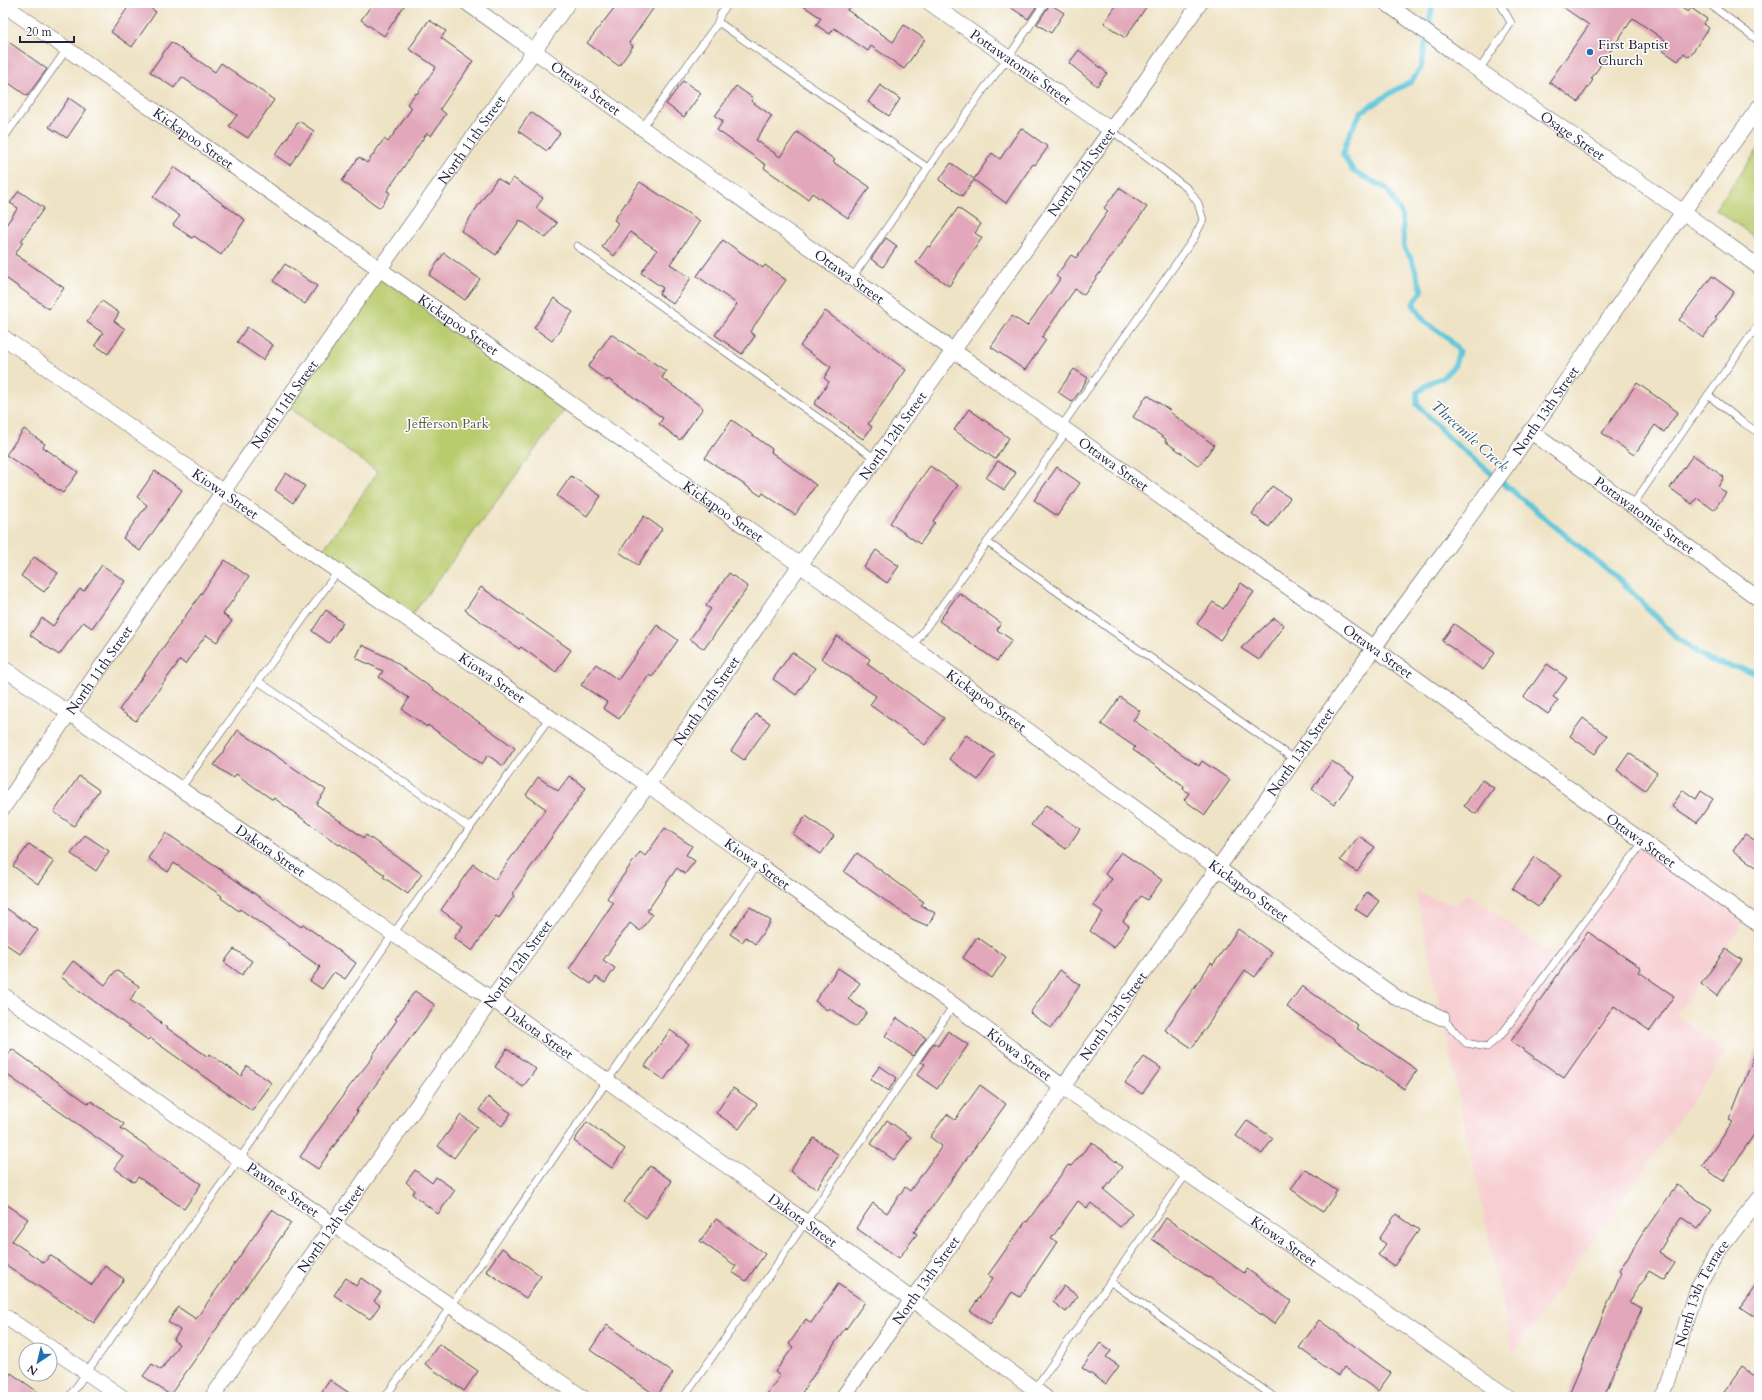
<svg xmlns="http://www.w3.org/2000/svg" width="1762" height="1400" viewBox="0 0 1762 1400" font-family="Cardo,serif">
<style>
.built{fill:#f7cfd2}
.green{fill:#bacb6d;stroke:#6e7654}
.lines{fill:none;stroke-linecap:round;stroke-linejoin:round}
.stream{stroke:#5ec6da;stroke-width:5.5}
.building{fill:#e2a7ba}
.service-casing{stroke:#413f50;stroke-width:8}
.minor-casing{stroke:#413f50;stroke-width:16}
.service{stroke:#fff;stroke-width:7}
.minor{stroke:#fff;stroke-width:15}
.poi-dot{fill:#1f6fb2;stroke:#fff;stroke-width:1.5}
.labels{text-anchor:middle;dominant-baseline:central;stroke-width:3;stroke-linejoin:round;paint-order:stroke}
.poi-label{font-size:14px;fill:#22223b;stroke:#fff;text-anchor:start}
.street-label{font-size:14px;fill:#22223b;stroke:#fff}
.park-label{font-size:14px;fill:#575d4c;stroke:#fff}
.water-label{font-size:15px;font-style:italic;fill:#375b73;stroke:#fff}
</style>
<rect width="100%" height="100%" fill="#fff"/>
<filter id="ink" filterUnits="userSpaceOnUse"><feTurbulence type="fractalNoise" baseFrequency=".025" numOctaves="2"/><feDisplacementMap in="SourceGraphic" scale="8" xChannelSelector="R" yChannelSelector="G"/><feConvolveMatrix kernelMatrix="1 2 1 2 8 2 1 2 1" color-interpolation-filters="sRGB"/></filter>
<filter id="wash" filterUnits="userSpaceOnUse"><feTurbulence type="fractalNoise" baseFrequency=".012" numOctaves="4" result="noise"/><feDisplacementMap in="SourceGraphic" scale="16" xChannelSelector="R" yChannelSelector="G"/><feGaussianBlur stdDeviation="0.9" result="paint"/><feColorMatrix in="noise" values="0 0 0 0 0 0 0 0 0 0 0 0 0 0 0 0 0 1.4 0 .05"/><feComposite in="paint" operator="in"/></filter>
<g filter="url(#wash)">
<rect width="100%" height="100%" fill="#efe3c5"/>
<!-- built -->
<path class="built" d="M1643,842l105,75 -72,98 51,37 -214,301 -97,-461 39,13 13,-12 89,66z"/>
<!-- green -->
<g class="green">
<path d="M1759,148v92l-44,-31z"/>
<path d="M379,268l190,136 -160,215 -91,-62 60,-85 -94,-68z"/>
</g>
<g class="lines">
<!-- stream -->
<path class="stream" d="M1433,3l-12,65 -10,14 -14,7 -36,23 -13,25 -5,17 10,17 34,18 15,26 2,33 8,12 10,31 -9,13 12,18 23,16 11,13 -4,14 -13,13 -11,4 -14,11v11l32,34 175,146 52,53 33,24 50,12"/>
</g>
<g id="blocks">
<!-- building -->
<g class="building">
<path d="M131,3h12l13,9 -24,35 -21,-15z"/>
<path d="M373,3h33l-22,33 -23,-16z"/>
<path d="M618,3h39l-28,40 4,3 -14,20 -32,-23z"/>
<path d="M799,3h53l-5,7 46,32 11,-17 21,14 -21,30 -33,-23 -3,5 -34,-23 -4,6 -14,-9 5,-7z"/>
<path d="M1004,3h35l-11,16z"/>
<path d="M1118,3h31l-24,35 -21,-15z"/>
<path d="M1557,3h117l14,9 3,-4 16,11 -4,5 6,4 -20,29 -5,-4 -6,8 -16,-11 5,-8 -34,-24 -42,61 2,1 -15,22 -29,-20 40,-57z"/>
<path d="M1050,4l14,9 -13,20 -14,-9z"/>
<path d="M429,20l17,11 -5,7 32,23 -33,48 6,5 -15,22 -4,-3 -40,58 3,2 -10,15 -38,-27 17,-24 8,6 17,-24 4,3 24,-34 -5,-4 9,-11 1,1 19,-27 -27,-18z"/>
<path d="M3,38l44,31 -20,27 -24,-17z"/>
<path d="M171,42l44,30 6,-9 53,37 -26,38 -19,-12 8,-11 -55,-38 -8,11 -24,-16z"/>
<path d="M1079,50l28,23 -10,13 -28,-23z"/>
<path d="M683,81l18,12 -17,24 -18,-13z"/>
<path d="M880,85l20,14 -11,17 -21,-14z"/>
<path d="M736,86l17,12 -2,3 21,15 -16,24 24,17 17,-25 38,28 -2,2 37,25 -22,31 -36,-25 -4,6 -44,-31 2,-3 -49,-35 6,-9 -8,-5z"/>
<path d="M69,98l17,12 -19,28 -18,-11z"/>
<path d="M531,112l29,21 -13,18 -29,-20z"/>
<path d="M299,121l15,10 -24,34 -15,-10z"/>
<path d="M1021,128l27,19 -13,18 -2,-1 -27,39 -32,-23 -12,16 -23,-16 12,-17 23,16 18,-26 8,6z"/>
<path d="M174,167l17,12 -1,1 55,40 -24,35 -27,-19 -2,2 -19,-13 7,-9 -27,-19z"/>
<path d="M497,178l11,7 5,-7 30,20 -7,10 21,15 -11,15 -26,-18 -24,35 -35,-24z"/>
<path d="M640,182l60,39 -30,43 21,14 -18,26 -14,-10 4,-6 -22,-15 16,-23 -27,-18 -16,24 -12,-9 16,-24 -4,-3z"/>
<path d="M1119,188l28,19 -63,88 -9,-6 -33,48 4,3 -21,30 -34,-23 21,-31 15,10 33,-47 -4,-3 15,-21 5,3 32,-47 -4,-3z"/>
<path d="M19,191l25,17 -23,33 2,1 -8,12 49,34 -15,21 -46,-33v-47l15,-21 -8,-5z"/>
<path d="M958,208l23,16 -6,9 7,5 -33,48 -33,-23 12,-17 2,1z"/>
<path d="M886,238l11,8 -14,21 -12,-8z"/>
<path d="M723,240l40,28 2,-3 21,15 -36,52 5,4 -13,18 -27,-19 22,-31 -40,-28z"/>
<path d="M444,253l36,26 -15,21 -36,-25z"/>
<path d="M285,264l32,22 -12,18 -32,-23z"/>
<path d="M1712,276l22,16 -19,26 2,1 -14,19 -24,-18z"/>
<path d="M554,298l19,14 -21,29 -18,-13z"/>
<path d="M102,301l17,12 -5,8 11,8 -17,25 -13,-9 8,-12 -16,-11z"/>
<path d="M825,311l81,59 -38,54 4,3 -9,12 -16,-11 1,-1 -34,-23 15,-22 -5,-4 7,-11 -31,-21z"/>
<path d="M247,327l26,18 -10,15 -26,-18z"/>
<path d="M611,334l55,37 -4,7 41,30 -23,32 -21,-16 4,-6 -55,-39 -1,2 -19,-14z"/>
<path d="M1074,369l14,9 -16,24 -14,-10z"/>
<path d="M1637,383l41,29 -14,20 -9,-7 -21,30 -32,-22z"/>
<path d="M1147,395l24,16 -1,1 44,33 -15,21 -34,-25 1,-2 -33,-22z"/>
<path d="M969,409l40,29 -14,21 -41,-29z"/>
<path d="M732,420l40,29 -1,3 45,33 -21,30 -32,-22 -2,3 -56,-38z"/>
<path d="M24,429l21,15 -2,3 35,25 -15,21 -57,-38z"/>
<path d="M1693,455l31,22 -6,10 8,6 -12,17 -17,-12 -5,6 -22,-16z"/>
<path d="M998,461l18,12 -12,17 -18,-12z"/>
<path d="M930,466l28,19 -25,36 2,2 -15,21 -30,-21z"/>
<path d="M1057,467l23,16 -23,33 -23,-16z"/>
<path d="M155,471l27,19 -42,61 -17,-13 24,-33 -10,-8z"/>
<path d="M286,473l19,13 -12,17 -18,-13z"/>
<path d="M571,476l30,20 -14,20 -30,-20z"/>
<path d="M1272,486l18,12 -21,29 -17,-13z"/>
<path d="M644,516l18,13 -24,36 -19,-13z"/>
<path d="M876,550l23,16 -12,17 -23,-16z"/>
<path d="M34,557l24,16 -14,19 -23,-16z"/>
<path d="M225,560l24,17 -26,37 9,7 -15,21 -11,-7 -21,29 -5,-4 -44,61 -17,-11z"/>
<path d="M102,565l23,16 -33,47 -9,-6 -24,33 -29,-20 12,-17 11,8 27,-37 4,2z"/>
<path d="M729,573l19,14 -44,62 -14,-10 21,-30 -5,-3z"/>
<path d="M1241,583l13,9 -34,48 -23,-16 16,-22 10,7z"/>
<path d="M481,587l90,63 -15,22 -35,-25 -2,2 -54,-39z"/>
<path d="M959,593l42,30 -4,7 15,10 -15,21 -58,-40z"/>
<path d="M326,610l17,13 -14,20 -17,-12z"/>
<path d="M1274,618l10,7 -25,35 -18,-12z"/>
<path d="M1454,624l41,29 -12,17 -41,-29z"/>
<path d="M657,625l21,15 -26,37 -3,-2 -30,44 -16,-11 4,-6 -26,-17 15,-21 22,16z"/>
<path d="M837,636l33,23 -3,5 77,54 -19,27 -55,-40 6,-9 -55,-38z"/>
<path d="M362,645l29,14 124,89 -12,18 -15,-11 -6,9 -54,-39 -1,2 -25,-18 7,-11 -30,-21 4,-6 -27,-13z"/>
<path d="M792,652l23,16 -19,27 -23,-16z"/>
<path d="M1547,664l20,14 -14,19 5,3 -10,14 -24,-17z"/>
<path d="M1120,697l20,14 -7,9 66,46 3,-5 28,19 -25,35 -21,-15 5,-7 -6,-4 1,-3 -51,-36 2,-3 -34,-23z"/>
<path d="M756,714l14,9 -26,37 -13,-9z"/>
<path d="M1583,718l24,18 -12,18 -25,-18z"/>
<path d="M238,730l88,60 -10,14 48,34 2,-3 56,39 -14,20 -25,-17 2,-2 -45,-31 -1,1 -65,-47 -1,2 -37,-26 -3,4 -19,-13z"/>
<path d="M966,735l29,20 -17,25 -29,-21z"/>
<path d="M1629,753l28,20 -12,17 -28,-20z"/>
<path d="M1332,761l22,16 -20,28 -22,-16z"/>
<path d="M79,776l20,14 -25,36 -20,-14z"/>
<path d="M569,776l17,12 -74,106 2,2 -15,22 -3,-2 -24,35 -18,-13 9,-12 -22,-16 32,-46 22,16 51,-71 -20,-14 12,-18 20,14z"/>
<path d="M1482,780l12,8 -18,26 -12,-8z"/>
<path d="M1683,790l13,9 5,-8 12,8 -16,24 -25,-17z"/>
<path d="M1046,805l34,24 -14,20 -35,-24z"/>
<path d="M806,816l28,20 -13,18 -28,-20z"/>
<path d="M665,828l27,18 -6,9 9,6 -10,13 -8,-6 -30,43 5,4 -12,16 -10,-8 -27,37 12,8 -10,15 -9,-6 -5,7 -22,-15 44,-66 -6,-5 33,-46 5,4z"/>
<path d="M166,833l68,46 67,48 2,-3 53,39 -11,16 -11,-7 -12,17 -12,-8 10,-14 -31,-22 1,-1 -50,-35 -1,2 -18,-13 1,-2 -48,-33 -6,9 -20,-14z"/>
<path d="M1745,834l14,9v26l-26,-18z"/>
<path d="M85,835l24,16 -13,20 -25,-17z"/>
<path d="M1359,836l16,11 -18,25 -17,-12z"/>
<path d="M29,844l25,17 -16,23 -25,-18z"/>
<path d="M1121,852l41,28 -15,20 -6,-4 -18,25 6,5 -15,22 -24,-17 13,-19 -10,-7 19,-26 -7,-5z"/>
<path d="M857,853l67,49 -3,3 14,8 -7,13 -16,-7 -68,-47z"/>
<path d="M1535,857l26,18 -23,32 -26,-18z"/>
<path d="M1367,892l12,9 -12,16 -12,-8z"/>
<path d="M3,906l35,24 -18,24 -17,-12z"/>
<path d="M750,907l21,14 -16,23 -9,-7 -4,5 -12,-8z"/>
<path d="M1238,929l34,24 -17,24 -10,-7 -53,78 -27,-18 46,-67 2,2z"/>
<path d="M1588,932l53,36 -2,4 35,24 -24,35 -36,-25 -50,72 -53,-37z"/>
<path d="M977,937l29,20 -14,21 -29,-20z"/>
<path d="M234,949l18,12 -10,14 -18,-13z"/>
<path d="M1726,949l16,11 -25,36 -16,-12z"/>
<path d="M73,961l32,24 11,-15 23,16 -9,14 31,22 -1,1 48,34 2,-3 31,22 6,-10 25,17 -20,28 -102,-73 -2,2 -20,-14 -67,-49z"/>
<path d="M838,968l22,15 -12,16 19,13 -11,15 -27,-19 -2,2 -12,-9z"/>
<path d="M1060,970l20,15 -29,43 -21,-15z"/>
<path d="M1302,986l56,39 -2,3 61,42 -13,19 -117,-82z"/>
<path d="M415,991l20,14 -79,106h2l-40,58 -18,-12 49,-70 24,-30 -1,-1 25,-36 -2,-1z"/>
<path d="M897,1018l29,20 -13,18 -28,-20z"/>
<path d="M670,1030l19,14 -25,36 -19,-14z"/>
<path d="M948,1031l20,14 -31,44 -20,-14 8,-11 -4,-2 13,-19 4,3z"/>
<path d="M1758,1046l1,81 -36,54 -21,-15 31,-44 -4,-2z"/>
<path d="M12,1049l77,55 2,-3 33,23 -3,4 80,56 -17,25 -46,-32 -4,5 -20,-14 9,-12 -120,-84v-9z"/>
<path d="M507,1049l29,20 -13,18 -28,-20z"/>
<path d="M1144,1057l17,11 -19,26 -17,-11z"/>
<path d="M880,1066l17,12 -9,13 -18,-12z"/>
<path d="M980,1085l26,19 -92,128 3,2 -18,24 -43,-30 17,-25 14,10 18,-26 5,4 32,-45 -12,-9 17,-23 8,6z"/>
<path d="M733,1088l24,16 -18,25 -23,-16z"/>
<path d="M488,1097l23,16 -9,13 -23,-16z"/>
<path d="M461,1115l16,12 -23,31 -16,-12z"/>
<path d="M887,1120l24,17 -17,23 -23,-16z"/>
<path d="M1247,1121l26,17 -11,16 -26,-18z"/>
<path d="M587,1122l38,27 -13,19 -38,-27z"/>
<path d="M814,1138l25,17 -23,34 -26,-18z"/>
<path d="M1092,1142l30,25 -18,23 28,23 -12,14 -29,-24 -4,5 -9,-7 -27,38 6,3 -37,55 -8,-5 -22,32 -20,-13 23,-33 -5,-3 38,-54 1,1 41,-57 3,1z"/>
<path d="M650,1166l22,15 -26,37 -22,-16z"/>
<path d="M1305,1169l32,22 -14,21 -32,-23z"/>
<path d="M415,1170l17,13 4,-6 19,13 -17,24 -26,-20 3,-4 -9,-8z"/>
<path d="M1677,1185l35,25 -14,19 -17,-12 -16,22 1,1 -7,12 16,11 -11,17 -15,-9 -20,31 13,6 -38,89h-36l53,-124 -2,-2 24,-38z"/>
<path d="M3,1202l25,17 -16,22 32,22 6,-8 42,30 13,-19 19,13 -30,44 -91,-60z"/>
<path d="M272,1210l19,13 -121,172 -27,-19 9,-12 9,6 18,-26 -6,-4 7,-10 -12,-8 10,-15 18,12z"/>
<path d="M1396,1214l23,16 -25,36 -16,-11 8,-11 -7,-5z"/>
<path d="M1166,1218l78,55 3,-4 44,32 -17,23 -65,-47 -1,1 -56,-39z"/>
<path d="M716,1219l49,35 -19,27 -14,-9 4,-6 -36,-25z"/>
<path d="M502,1248l39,28 -15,22 -40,-27z"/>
<path d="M346,1278l10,8 5,-8 20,14 -7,9 6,4 -10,14 -36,-24z"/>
<path d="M1759,1280v40l-19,-13z"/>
<path d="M838,1284l27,18 -19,27 -1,-1 -46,69h-34l15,-21 -5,-4 18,-25 -4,-3 17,-25 5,4z"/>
<path d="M1064,1286l14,10 -12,16 -13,-10z"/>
<path d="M1319,1320l72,53 -13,18 -34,-24 -6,9 -39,-28z"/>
<path d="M607,1325l66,48 -16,23 -67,-46z"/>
<path d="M1100,1343l11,8 -5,6 13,9 -13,18 -24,-16z"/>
<path d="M439,1344l39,27 -14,20 -39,-27z"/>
<path d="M1742,1366l17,12v19h-39z"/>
<path d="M11,1373l34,24h-42v-13z"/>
<path d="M330,1380l25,17h-37z"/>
</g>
</g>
</g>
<g filter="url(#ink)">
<use href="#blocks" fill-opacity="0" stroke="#413f50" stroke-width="1"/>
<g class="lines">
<defs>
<g id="service">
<path d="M1708,3l51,38"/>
<path d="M717,24l4,-11 8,-10"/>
<path d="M1479,70l32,-47 -11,-20"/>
<path d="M642,128l75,-104h4l207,144"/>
<path d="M3,139l64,-90"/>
<path d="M577,246l299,213"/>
<path d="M852,278l76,-110 56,-79 24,-31 37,-55"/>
<path d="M1759,324l-51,71 34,27 17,11"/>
<path d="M1061,427l133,-189 9,-18 -5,-17 -10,-14 -77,-59"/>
<path d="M1632,506l76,-111"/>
<path d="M987,542l308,218"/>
<path d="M912,647l155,-216"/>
<path d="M258,681l212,147"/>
<path d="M180,789l158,-218"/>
<path d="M1442,1018l24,25 21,4 15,-13 141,-192"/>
<path d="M1111,1282l163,115"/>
<path d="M69,1397l191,-267 133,-196 157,-217"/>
<path d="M385,1397l66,-91 307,-442"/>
<path d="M684,1397l71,-101 199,-291"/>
<path d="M1029,1397l158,-224"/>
</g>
<g id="minor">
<path id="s1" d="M467,3l487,348 420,297 385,277"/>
<path id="s2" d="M930,3l181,127"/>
<path id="s3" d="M1386,3l78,57 219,152 76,55"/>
<path id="s4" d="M3,4l797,561 597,433 45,20"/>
<path id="s5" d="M3,337l220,155 425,293 306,220 109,82 445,310"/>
<path id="s6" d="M1530,431l229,168"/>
<path id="s7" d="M3,668l390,266 99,65 314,223 239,175"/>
<path id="s8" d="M3,808l281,-404 284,-401"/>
<path id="s9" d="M3,995l579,402"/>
<path d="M3,1315l119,82"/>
<path id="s10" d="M212,1397l280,-398 156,-214 152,-220 311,-435 89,-127"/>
<path id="s11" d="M843,1397l545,-769 126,-172 169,-244 76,-105"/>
<path id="s12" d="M1661,1397l7,-13 28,-94 19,-35 44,-56"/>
</g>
</defs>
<!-- service casing -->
<use href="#service" class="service-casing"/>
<!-- minor casing -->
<use href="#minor" class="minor-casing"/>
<!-- service -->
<use href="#service" class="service"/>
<!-- minor -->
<use href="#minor" class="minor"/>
</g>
</g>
<!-- markers -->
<circle class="poi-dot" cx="1590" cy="52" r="4"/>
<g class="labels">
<!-- poi labels -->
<g class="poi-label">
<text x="1598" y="44">First Baptist<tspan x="1598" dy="16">Church</tspan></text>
</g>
<!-- street labels -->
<g class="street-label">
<text stroke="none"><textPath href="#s2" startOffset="111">Pottawatomie Street</textPath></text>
<text stroke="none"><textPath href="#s1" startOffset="146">Ottawa Street</textPath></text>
<text stroke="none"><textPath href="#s3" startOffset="229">Osage Street</textPath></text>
<text stroke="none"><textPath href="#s4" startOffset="233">Kickapoo Street</textPath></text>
<text stroke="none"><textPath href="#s8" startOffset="816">North 11th Street</textPath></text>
<text stroke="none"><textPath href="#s10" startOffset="1502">North 12th Street</textPath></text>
<text stroke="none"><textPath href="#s1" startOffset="470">Ottawa Street</textPath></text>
<text stroke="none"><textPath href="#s4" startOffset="557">Kickapoo Street</textPath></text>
<text stroke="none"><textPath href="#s8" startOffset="492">North 11th Street</textPath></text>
<text stroke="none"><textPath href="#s11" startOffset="1211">North 13th Street</textPath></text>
<text stroke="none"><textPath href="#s10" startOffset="1178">North 12th Street</textPath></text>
<text stroke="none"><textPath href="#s1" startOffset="794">Ottawa Street</textPath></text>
<text stroke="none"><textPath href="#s5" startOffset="272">Kiowa Street</textPath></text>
<text stroke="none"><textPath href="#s4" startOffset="881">Kickapoo Street</textPath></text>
<text stroke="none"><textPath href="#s6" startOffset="142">Pottawatomie Street</textPath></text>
<text stroke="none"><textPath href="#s1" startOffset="1118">Ottawa Street</textPath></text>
<text stroke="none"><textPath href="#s8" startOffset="168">North 11th Street</textPath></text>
<text stroke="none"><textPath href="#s5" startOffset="596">Kiowa Street</textPath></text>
<text stroke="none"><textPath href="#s10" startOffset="854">North 12th Street</textPath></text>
<text stroke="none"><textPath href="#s4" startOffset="1205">Kickapoo Street</textPath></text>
<text stroke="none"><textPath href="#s11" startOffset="791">North 13th Street</textPath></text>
<text stroke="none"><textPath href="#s1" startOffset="1442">Ottawa Street</textPath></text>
<text stroke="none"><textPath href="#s7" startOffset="324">Dakota Street</textPath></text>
<text stroke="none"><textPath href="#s5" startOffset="920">Kiowa Street</textPath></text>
<text stroke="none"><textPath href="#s4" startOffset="1529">Kickapoo Street</textPath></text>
<text stroke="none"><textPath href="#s10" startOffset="530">North 12th Street</textPath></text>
<text stroke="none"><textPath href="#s11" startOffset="467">North 13th Street</textPath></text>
<text stroke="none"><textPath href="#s7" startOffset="648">Dakota Street</textPath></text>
<text stroke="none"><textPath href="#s5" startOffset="1244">Kiowa Street</textPath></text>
<text stroke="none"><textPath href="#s9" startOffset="341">Pawnee Street</textPath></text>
<text stroke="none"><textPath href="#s7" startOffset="972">Dakota Street</textPath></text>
<text stroke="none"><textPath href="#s10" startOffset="206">North 12th Street</textPath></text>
<text stroke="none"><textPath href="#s5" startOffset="1568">Kiowa Street</textPath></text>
<text stroke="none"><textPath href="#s11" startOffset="143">North 13th Street</textPath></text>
<text stroke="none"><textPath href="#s12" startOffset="112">North 13th Terrace</textPath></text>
</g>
<!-- park labels -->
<g class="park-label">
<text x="448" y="423">Jefferson Park</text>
</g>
<!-- water labels -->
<g class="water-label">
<text transform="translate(1470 436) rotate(42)">Threemile Creek</text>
</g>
</g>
<!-- margin -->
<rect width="1762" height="1400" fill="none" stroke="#fff" stroke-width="16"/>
<!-- north arrow -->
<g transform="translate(38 1362) rotate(215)"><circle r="19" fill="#ffffff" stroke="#a7a7b1"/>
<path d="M0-3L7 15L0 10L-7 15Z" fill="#1f6fb2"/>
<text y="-6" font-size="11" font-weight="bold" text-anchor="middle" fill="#22223b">N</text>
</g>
<!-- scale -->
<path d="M20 36v6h54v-6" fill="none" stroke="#22223b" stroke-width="2"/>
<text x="26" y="36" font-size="12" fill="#22223b" stroke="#ffffff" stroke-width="3" paint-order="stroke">20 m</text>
</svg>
